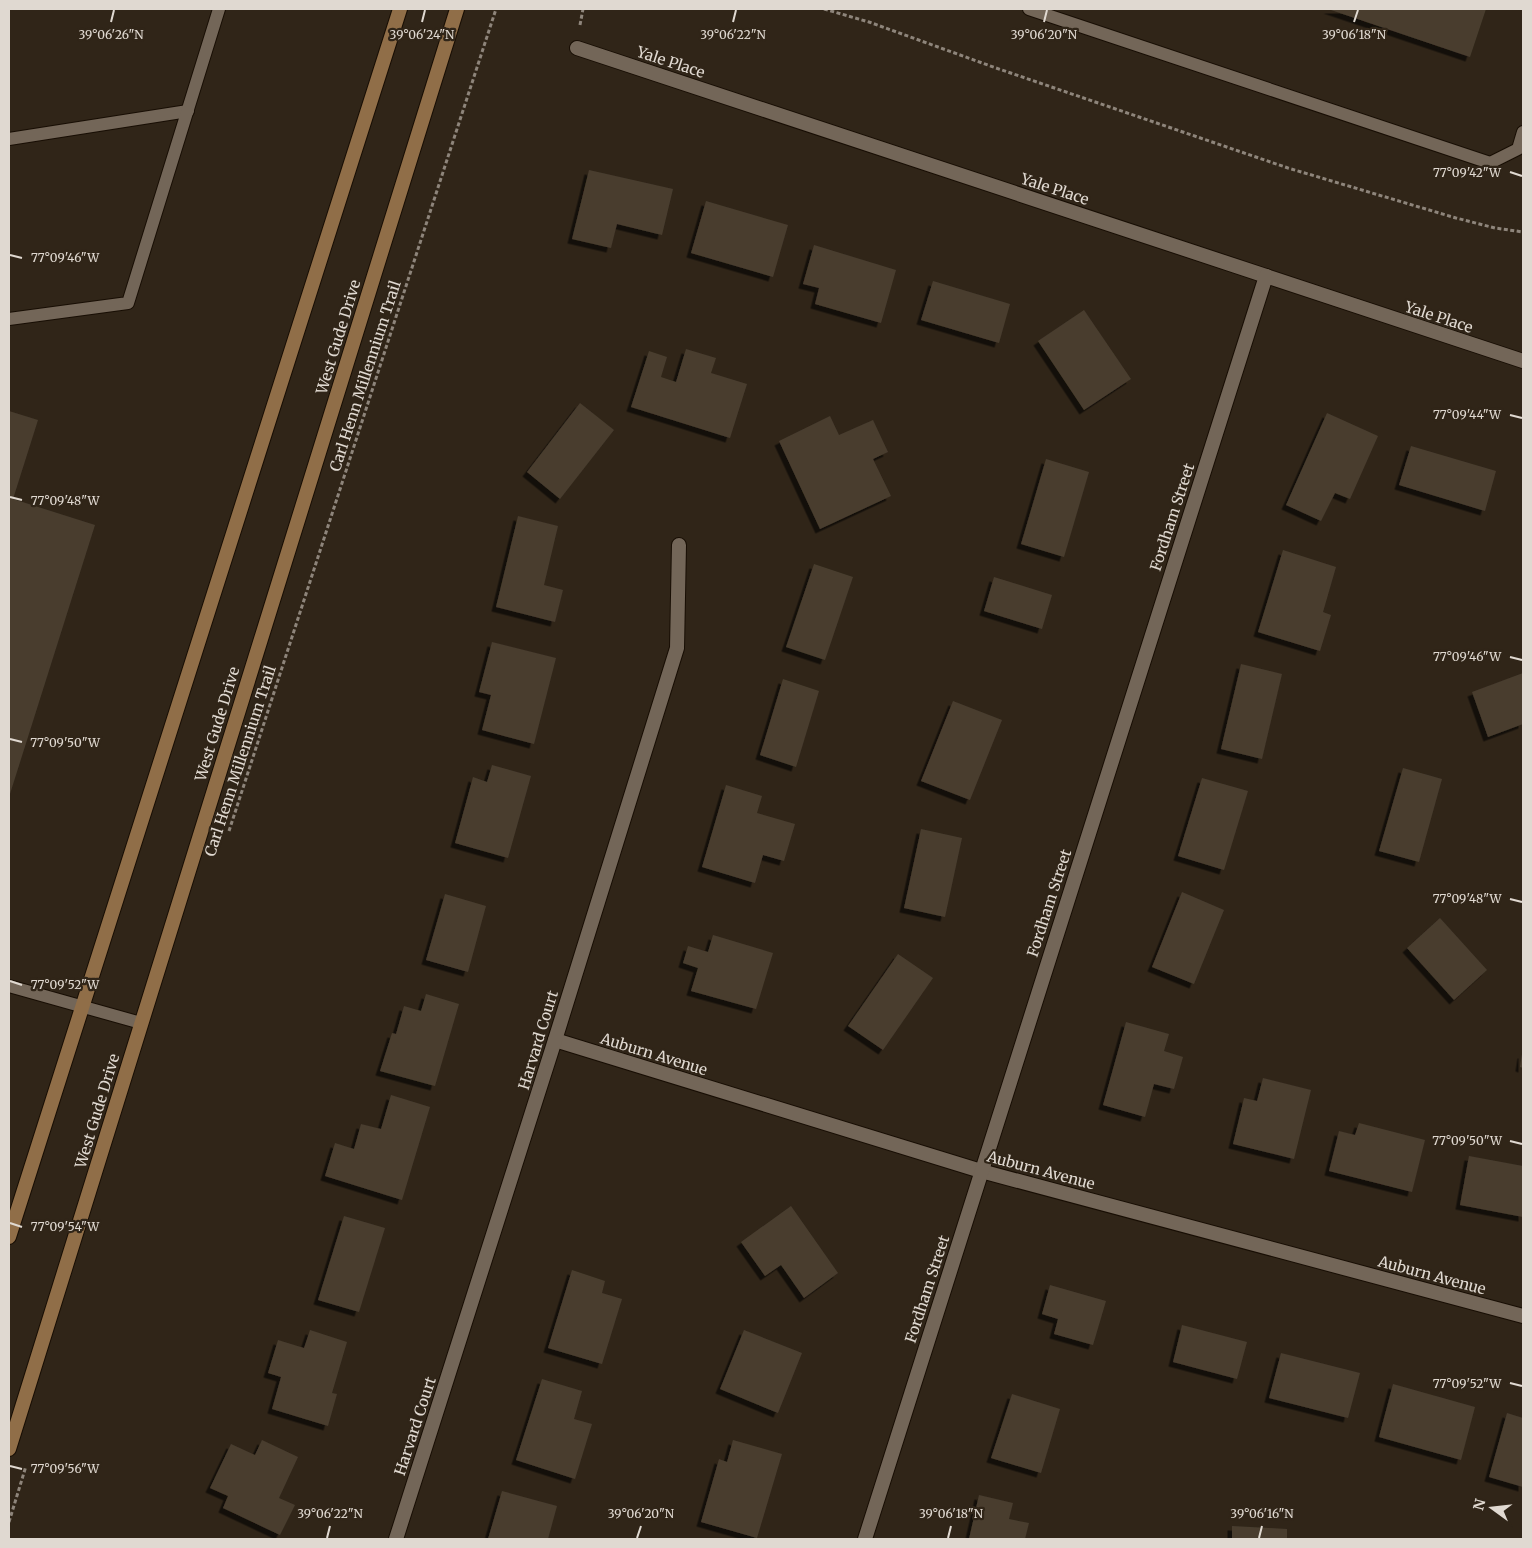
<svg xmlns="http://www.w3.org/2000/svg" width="1532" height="1548" viewBox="0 0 1532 1548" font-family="Merriweather,serif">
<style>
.building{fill:#483d2f;filter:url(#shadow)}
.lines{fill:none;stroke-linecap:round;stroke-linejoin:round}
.service-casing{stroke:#180e04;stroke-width:14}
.minor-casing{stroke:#180e04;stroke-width:16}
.tertiary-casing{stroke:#180e04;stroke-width:16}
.secondary-casing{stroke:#180e04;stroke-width:16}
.path{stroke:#8e857b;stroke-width:3;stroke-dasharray:4 2.5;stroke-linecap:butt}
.service{stroke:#736658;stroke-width:12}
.minor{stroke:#736658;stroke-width:14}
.tertiary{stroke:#736658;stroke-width:14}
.secondary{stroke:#906e48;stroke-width:14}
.ticks{fill:none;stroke:#e0d9d1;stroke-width:2}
.labels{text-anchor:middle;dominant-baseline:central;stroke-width:4.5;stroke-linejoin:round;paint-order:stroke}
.street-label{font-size:15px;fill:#e0d9d1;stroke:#302518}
.ticks-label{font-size:12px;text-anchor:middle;fill:#e0d9d1;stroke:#302518;stroke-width:4.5;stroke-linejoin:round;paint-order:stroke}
</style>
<defs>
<filter id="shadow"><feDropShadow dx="-4.5" dy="4.5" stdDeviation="0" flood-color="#0009"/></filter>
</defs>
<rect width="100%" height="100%" fill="#302518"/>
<!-- building -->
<g class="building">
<path d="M1328,9h158l-16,48z"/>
<path d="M589,170l84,19 -11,46 -45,-11 -6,24 -39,-9z"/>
<path d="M706,201l82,24 -15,52 -82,-24z"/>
<path d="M814,245l82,25 -15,53 -66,-19 4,-16 -16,-4z"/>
<path d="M933,281l77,23 -11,39 -78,-23z"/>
<path d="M1084,310l47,69 -47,31 -46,-69z"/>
<path d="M686,349l30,9 -5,15 36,11 -17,54 -99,-31 18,-56 18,6 -6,20 15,5z"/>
<path d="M580,403l34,27 -54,69 -33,-27z"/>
<path d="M9,411l29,9 -25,79 82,26 -86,272z"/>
<path d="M1327,413l51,23 -28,63 -15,-6 -14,28 -35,-16z"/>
<path d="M830,416l9,19 34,-15 15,32 -15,7 18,37 -71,33 -41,-88z"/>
<path d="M1411,446l85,25 -11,40 -86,-26z"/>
<path d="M1046,459l43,13 -25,85 -43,-13z"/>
<path d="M518,516l40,10 -14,59 19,5 -8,32 -59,-15z"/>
<path d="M1283,550l53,17 -13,45 8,3 -11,36 -62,-19z"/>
<path d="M814,564l39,13 -28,83 -39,-13z"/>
<path d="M994,577l58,18 -10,34 -58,-18z"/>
<path d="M492,642l64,16 -22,86 -52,-14 9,-35 -12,-3z"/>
<path d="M1241,664l41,10 -20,85 -41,-10z"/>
<path d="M1523,673v51l-35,13 -16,-45z"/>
<path d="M783,679l36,12 -23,76 -36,-12z"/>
<path d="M953,701l49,19 -32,80 -49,-19z"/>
<path d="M492,765l39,11 -23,82 -53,-15 18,-66 14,5z"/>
<path d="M1403,768l39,11 -23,83 -40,-11z"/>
<path d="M1202,778l46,13 -24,79 -46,-14z"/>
<path d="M726,785l36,11 -5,17 38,11 -11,37 -21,-6 -8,28 -53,-16z"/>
<path d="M921,829l41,9 -17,79 -41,-9z"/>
<path d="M1182,892l42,18 -30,74 -42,-17z"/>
<path d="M445,894l41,12 -18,66 -42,-12z"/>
<path d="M1440,918l47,52 -33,30 -47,-52z"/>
<path d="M713,935l60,18 -17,56 -65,-18 7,-23 -15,-5 5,-17 20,6z"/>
<path d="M898,954l35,24 -50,72 -35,-24z"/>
<path d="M426,994l33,10 -24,82 -55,-15 12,-38 4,1 8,-28 17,5z"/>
<path d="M1126,1022l43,12 -5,17 19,6 -9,32 -20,-5 -9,33 -42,-12z"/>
<path d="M1522,1054h1v14l-3,-1z"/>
<path d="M1263,1078l48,12 -17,69 -61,-15 11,-46 13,3z"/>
<path d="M391,1095l39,12 -28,93 -77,-24 10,-33 19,6 7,-25 20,5z"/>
<path d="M1359,1123l66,17 -13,52 -83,-21 10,-40 16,4z"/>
<path d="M1469,1156l54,10v51l-63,-12z"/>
<path d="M791,1206l47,67 -34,25 -23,-33 -16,11 -24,-34z"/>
<path d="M344,1216l41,12 -26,84 -41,-12z"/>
<path d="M572,1270l33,11 -3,12 20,6 -20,65 -54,-16z"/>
<path d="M1050,1285l56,16 -13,44 -39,-11 4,-15 -16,-5z"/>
<path d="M1182,1325l65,17 -10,37 -64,-17z"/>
<path d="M310,1330l37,12 -15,51 5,1 -9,32 -56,-17 9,-32 -13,-4 10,-33 26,8z"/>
<path d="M744,1330l58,23 -24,60 -58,-24z"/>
<path d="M1281,1353l79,20 -12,45 -79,-20z"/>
<path d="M542,1379l40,12 -8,28 18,5 -17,55 -59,-19z"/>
<path d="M1393,1384l82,23 -14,53 -82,-23z"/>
<path d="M1012,1394l48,15 -19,64 -50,-15z"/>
<path d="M1507,1413l16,5v69l-34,-10z"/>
<path d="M262,1440l36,17 -19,41 16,7 -15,30 -57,-27 5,-12 -18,-8 21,-44 24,11z"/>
<path d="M733,1440l49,14 -25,84 -56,-16 18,-63 8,3z"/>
<path d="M502,1491l55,15 -9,33h-60z"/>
<path d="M979,1495l34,8 -4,16 20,4 -4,16h-56z"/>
<path d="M1232,1526l55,3v10h-55z"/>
</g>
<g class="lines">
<defs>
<g id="service">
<path d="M1029,9l461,154 28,-14 5,-17"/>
<path d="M9,139l179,-28"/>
<path d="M9,319l119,-16 91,-294"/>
<path d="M9,986l132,37"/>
</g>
<g id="minor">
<path d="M577,48l689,228"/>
<path d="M555,1040l426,131 542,145"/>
<path d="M396,1539l159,-499 122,-392 2,-103"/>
</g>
<path id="tertiary" d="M865,1539l401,-1263 257,85"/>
<g id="secondary">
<path d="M9,1237l391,-1228"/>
<path d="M9,1449l448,-1440"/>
</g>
</defs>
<!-- service casing -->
<use href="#service" class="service-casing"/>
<!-- minor casing -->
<use href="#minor" class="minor-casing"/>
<!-- tertiary casing -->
<use href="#tertiary" class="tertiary-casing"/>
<!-- secondary casing -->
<use href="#secondary" class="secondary-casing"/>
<!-- path -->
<g class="path">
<path d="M824,9l45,13 127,46 292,100 168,50 39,10 28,4"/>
<path d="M580,25l3,-16"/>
<path d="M229,831l267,-822"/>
<path d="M9,1522l17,-56"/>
</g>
<!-- service -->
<use href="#service" class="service"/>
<!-- minor -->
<use href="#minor" class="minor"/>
<!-- tertiary -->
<use href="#tertiary" class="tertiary"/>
<!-- secondary -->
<use href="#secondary" class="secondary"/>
</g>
<!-- ticks -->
<path class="ticks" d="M111,22l3,-12M422,22l3,-12M733,22l3,-12M1044,22l3,-12M1354,22l4,-12M1510,172l12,4M10,255l12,3M1510,415l12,3M10,497l12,3M1510,657l12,3M10,739l12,3M1510,899l12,3M10,981l12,4M1510,1141l12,3M10,1223l12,4M1510,1383l12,3M10,1466l12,3M327,1538l3,-12M637,1538l4,-12M948,1538l3,-12M1259,1538l3,-12"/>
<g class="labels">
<!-- street labels -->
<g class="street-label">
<text transform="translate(671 62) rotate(18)">Yale Place</text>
<text transform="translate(1055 189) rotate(18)">Yale Place</text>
<text transform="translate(1439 317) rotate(18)">Yale Place</text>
<text transform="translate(338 337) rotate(-73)">West Gude Drive</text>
<text transform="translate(365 376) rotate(-72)">Carl Henn Millennium Trail</text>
<text transform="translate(1172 517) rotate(-72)">Fordham Street</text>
<text transform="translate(217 724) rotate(-73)">West Gude Drive</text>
<text transform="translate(240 761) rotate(-72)">Carl Henn Millennium Trail</text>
<text transform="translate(1049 903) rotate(-72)">Fordham Street</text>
<text transform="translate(538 1040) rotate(-73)">Harvard Court</text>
<text transform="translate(654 1054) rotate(17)">Auburn Avenue</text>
<text transform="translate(97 1111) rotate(-73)">West Gude Drive</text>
<text transform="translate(1041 1170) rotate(15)">Auburn Avenue</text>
<text transform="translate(1432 1275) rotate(15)">Auburn Avenue</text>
<text transform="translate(927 1289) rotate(-72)">Fordham Street</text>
<text transform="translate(415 1426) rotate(-72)">Harvard Court</text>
</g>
</g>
<g class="ticks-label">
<text x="422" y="39">39°06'24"N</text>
<text x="733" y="39">39°06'22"N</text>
<text x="1044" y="39">39°06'20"N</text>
<text x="1354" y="39">39°06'18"N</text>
<text x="111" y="39">39°06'26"N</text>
<text x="1467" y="177">77°09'42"W</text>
<text x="65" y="262">77°09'46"W</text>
<text x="1467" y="419">77°09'44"W</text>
<text x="65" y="505">77°09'48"W</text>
<text x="1467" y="661">77°09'46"W</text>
<text x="65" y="747">77°09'50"W</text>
<text x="1467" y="903">77°09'48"W</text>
<text x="65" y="989">77°09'52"W</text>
<text x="1467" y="1145">77°09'50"W</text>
<text x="65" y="1231">77°09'54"W</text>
<text x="1467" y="1388">77°09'52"W</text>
<text x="65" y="1473">77°09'56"W</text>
<text x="330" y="1518">39°06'22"N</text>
<text x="641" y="1518">39°06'20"N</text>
<text x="951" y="1518">39°06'18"N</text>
<text x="1262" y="1518">39°06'16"N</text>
</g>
<!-- border -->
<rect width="1532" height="1548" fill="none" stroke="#e0d9d1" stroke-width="20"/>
<!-- north arrow -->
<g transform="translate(1492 1508) rotate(285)" stroke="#302518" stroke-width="4" paint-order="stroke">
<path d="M0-4L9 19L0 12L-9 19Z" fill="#e0d9d1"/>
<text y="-8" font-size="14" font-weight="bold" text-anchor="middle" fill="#e0d9d1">N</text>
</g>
</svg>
